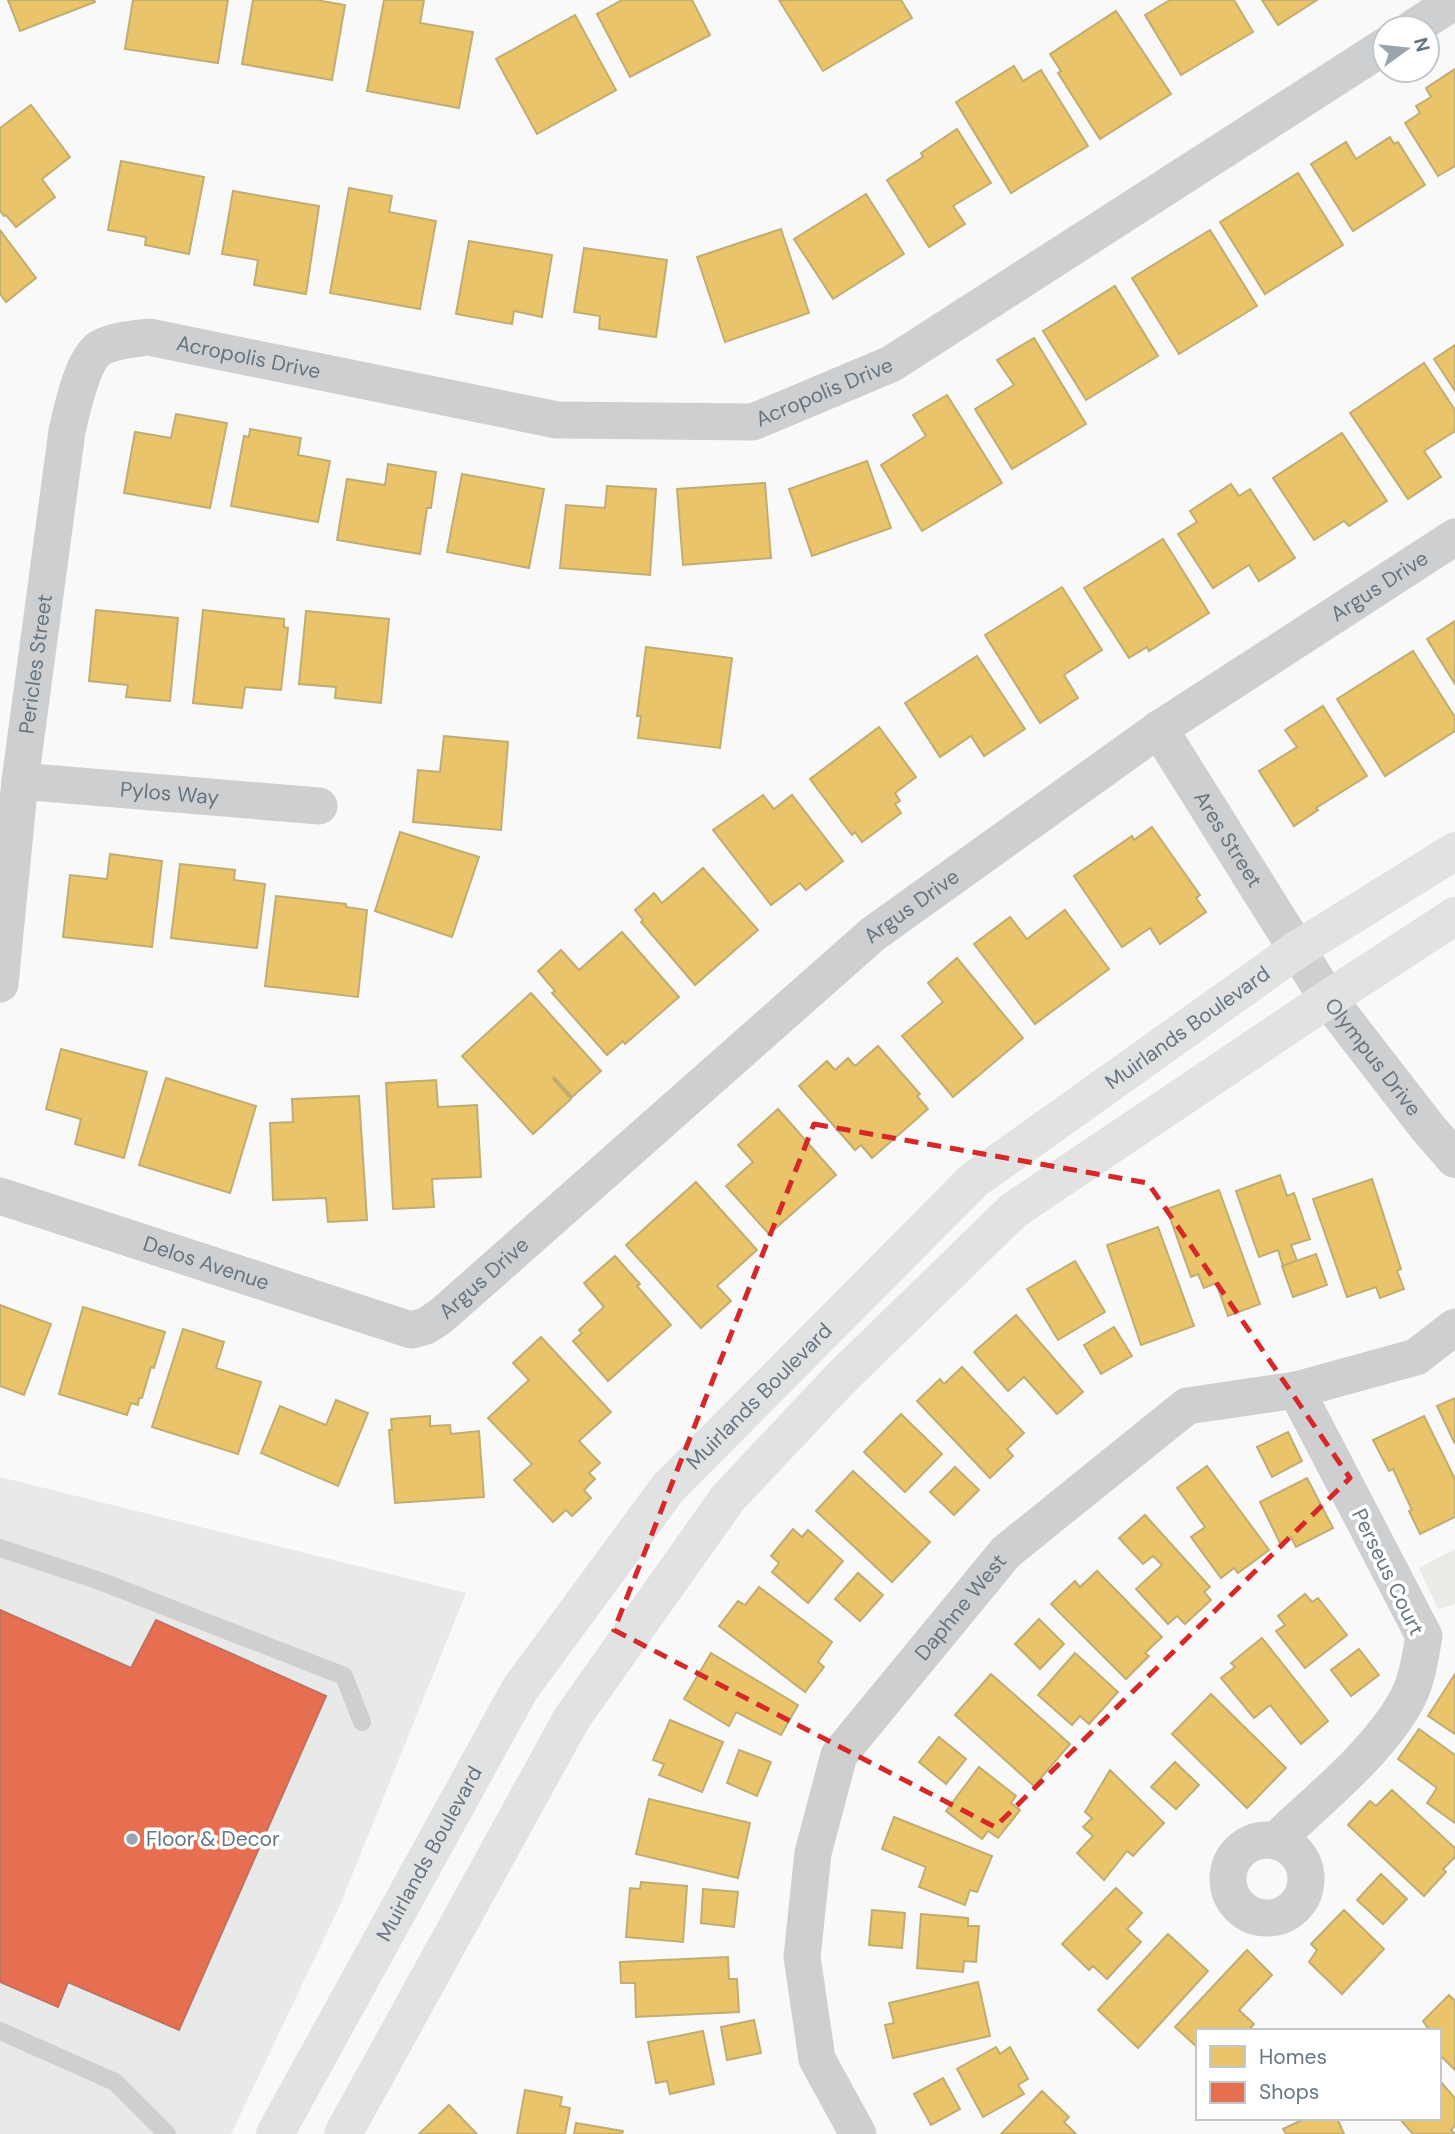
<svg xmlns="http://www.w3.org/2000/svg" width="1455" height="2134" viewBox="0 0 1455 2134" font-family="'DM Sans',sans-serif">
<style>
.built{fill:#e8e9e9}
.green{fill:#e8ebe6}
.homes{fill:#e9c46a;stroke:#c1ad72;stroke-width:2}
.shops{fill:#e76f51;stroke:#c07160;stroke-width:2}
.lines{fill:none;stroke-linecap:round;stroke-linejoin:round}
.service{stroke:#cecfd0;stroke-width:18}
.minor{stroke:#cecfd0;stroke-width:37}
.tertiary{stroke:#cecfd0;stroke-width:38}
.secondary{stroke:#e1e2e2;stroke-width:38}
.marked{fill:none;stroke:#d62828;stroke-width:5;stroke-dasharray:14 9;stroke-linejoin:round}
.poi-dot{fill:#99a4ac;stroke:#fff;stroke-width:2.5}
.labels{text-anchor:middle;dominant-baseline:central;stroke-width:7;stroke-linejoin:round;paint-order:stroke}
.street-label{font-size:21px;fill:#657683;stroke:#fff}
.poi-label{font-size:21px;fill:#657683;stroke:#fff;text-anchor:start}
</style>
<rect width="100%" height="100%" fill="#f9f9f9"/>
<!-- built -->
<path class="built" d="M0,1477l466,116 -126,312 -109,229h-231z"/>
<!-- green -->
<path class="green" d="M1455,1549v55l-17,5 -19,-41z"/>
<!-- homes -->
<g class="homes">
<path d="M8,0h86l1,2 -75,29z"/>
<path d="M133,0h95l-10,63 -93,-14z"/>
<path d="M253,0h63l29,5 -13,75 -90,-16z"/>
<path d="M384,0h40l-4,23 53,9 -14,76 -92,-17z"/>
<path d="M622,0h70l18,35 -80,42 -33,-63z"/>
<path d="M779,0h122l11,18 -89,53z"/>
<path d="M1170,0h64l19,32 -72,43 -36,-60z"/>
<path d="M1262,0h55l-39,25z"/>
<path d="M1116,11l55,83 -71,45 -42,-66 3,-2 -11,-17z"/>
<path d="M575,15l41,75 -79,44 -41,-75z"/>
<path d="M1014,66l9,15 18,-11 47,76 -77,47 -55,-91z"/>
<path d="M1455,69v97l-17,10 -33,-53 15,-10 -4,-7 15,-9 -5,-9z"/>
<path d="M31,105l39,52 -28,22 13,18 -39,30 -10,-12 -2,1 -4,-5v-83z"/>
<path d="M957,129l34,54 -38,23 12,18 -36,23 -42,-67 36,-23 -2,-4z"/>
<path d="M1390,137l4,7 4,-2 27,43 -72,46 -42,-67 35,-22 10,17z"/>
<path d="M121,161l83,16 -15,77 -44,-9 1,-8 -38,-7z"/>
<path d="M1298,173l45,72 -78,49 -45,-72z"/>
<path d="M349,188l43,8 -3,16 47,9 -16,88 -90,-16z"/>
<path d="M233,191l86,15 -13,88 -52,-9 4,-25 -36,-6z"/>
<path d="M866,194l38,60 -71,45 -39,-60z"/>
<path d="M781,229l28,84 -84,29 -28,-85z"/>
<path d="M0,230l36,48 -30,24 -6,-8z"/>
<path d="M1210,230l47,76 -78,48 -47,-76z"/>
<path d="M469,241l83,14 -10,62 -28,-6 -2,13 -56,-10z"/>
<path d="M584,248l83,12 -11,77 -57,-8 1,-13 -26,-4z"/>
<path d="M1115,286l43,70 -72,44 -43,-69z"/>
<path d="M1034,338l52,86 -74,45 -37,-60 39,-24 -17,-25z"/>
<path d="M1455,345v46l-21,-32z"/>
<path d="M1424,363l31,47v21l-31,20 17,26 -33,22 -58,-86z"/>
<path d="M947,395l55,88 -80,48 -41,-66 45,-29 -13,-21z"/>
<path d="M176,414l51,9 -17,85 -86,-15 11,-61 36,6z"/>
<path d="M250,429l51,9 -3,17 32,6 -12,61 -87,-16 13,-70 5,1z"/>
<path d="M1342,433l45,68 -38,25 -5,-5 -30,19 -41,-62z"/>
<path d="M867,461l24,67 -79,28 -23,-67z"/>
<path d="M388,464l48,8 -5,36h-4l-7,46 -83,-14 10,-61 38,6z"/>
<path d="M462,474l82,15 -15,79 -82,-16z"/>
<path d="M765,483l6,75 -88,7 -6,-76z"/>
<path d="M1231,484l8,12 11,-7 45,69 -36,23 -10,-16 -36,23 -35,-54 19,-12 -7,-11z"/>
<path d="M607,486l49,3 -6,86 -90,-7 6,-63 39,3z"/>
<path d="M1163,539l46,74 -60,38 -2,-4 -18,11 -45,-70z"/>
<path d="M1062,587l40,63 -38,25 14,23 -38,25 -55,-88z"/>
<path d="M96,610l82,8 -8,83 -44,-4 2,-12 -39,-4z"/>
<path d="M203,610l81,9v8l4,1 -7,62 -36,-3 -3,21 -49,-5z"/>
<path d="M306,611l83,8 -8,84 -46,-5 1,-11 -37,-3z"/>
<path d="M1455,621v63l-28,-45z"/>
<path d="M646,647l86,11 -12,90 -82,-10 3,-22h-4z"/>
<path d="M1413,651l42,66v14l-70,45 -48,-77z"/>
<path d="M977,656l48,73 -41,27 -13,-20 -31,21 -35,-54z"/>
<path d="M1323,706l44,70 -51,32 2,2 -24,16 -35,-55 38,-24 -12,-17z"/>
<path d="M879,727l37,50 -21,16 5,8 -5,3 6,9 -39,29 -7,-10 -3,3 -42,-56z"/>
<path d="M444,736l64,6 -7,88 -88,-8 5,-52 22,2z"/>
<path d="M763,795l11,14 18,-14 51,66 -37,29 -6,-7 -29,22 -58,-75z"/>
<path d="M1152,827l48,68 -4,3 10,14 -46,32 -10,-16 -28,19 -48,-71 58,-40 2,4z"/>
<path d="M400,832l79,25 -27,80 -77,-26z"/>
<path d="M110,854l52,7 -10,86 -89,-10 7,-62 37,4z"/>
<path d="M180,864l55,6 -1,10 31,4 -8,64 -86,-10z"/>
<path d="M703,868l55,62 -63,55 -54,-63 2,-2 -8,-10 19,-17 8,10z"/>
<path d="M276,896l70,8v3l21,3 -9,87 -93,-11z"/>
<path d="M1065,910l44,59 -74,55 -61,-80 36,-27 17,22z"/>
<path d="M622,932l57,65 -54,47 -2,-3 -16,14 -55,-62 3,-2 -17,-20 23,-21 18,20z"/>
<path d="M957,958l66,80 -70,59 -51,-61 41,-34 -15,-19z"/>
<path d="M531,993l70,78 -29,26 -18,-20 -1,2 18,20 -38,35 -71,-78z"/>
<path d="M878,1046l42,48 -3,2 11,13 -56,49 -11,-13 -6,5 -56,-64 28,-25 8,9 13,-12 7,8z"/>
<path d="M61,1049l86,23 -23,86 -49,-14 6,-25 -35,-10z"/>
<path d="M166,1078l90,28 -26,87 -91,-28z"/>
<path d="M436,1080l2,27 39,-2 4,72 -49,2 2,28 -41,2 -7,-126z"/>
<path d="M359,1096l8,124 -39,2 -2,-24 -53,2 -3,-77 23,-1 -1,-23z"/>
<path d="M778,1109l58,66 -67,59 -43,-48 27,-24 -15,-17z"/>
<path d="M1280,1175l7,21 7,-3 16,46 -19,6 6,16 -14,5 -5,-16 -19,7 -23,-66z"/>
<path d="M1372,1179l29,90 -4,2 7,18 -24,9 -4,-11 -29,10 -34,-98z"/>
<path d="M696,1182l61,68 -40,36 14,15 -30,27 -75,-83z"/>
<path d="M1219,1190l41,114 -32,12 -12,-33 -12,5 -6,-14 -7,3 -24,-68z"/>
<path d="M1158,1227l36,99 -53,19 -34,-100z"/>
<path d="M1316,1254l11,31 -34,12 -11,-31z"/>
<path d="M615,1256l25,28 -3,2 34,39 -63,56 -35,-40 9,-8 -3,-3 25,-23 -20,-24z"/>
<path d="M1075,1261l30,51 -47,28 -31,-51z"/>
<path d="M0,1305l51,19 -27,71 -24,-9z"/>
<path d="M83,1307l82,25 -11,36 -3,-1 -9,31h-3l-1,7 -7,-2 -4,12 -68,-21z"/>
<path d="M1016,1315l67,77 -26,22 -33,-37 -16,14 -34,-39z"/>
<path d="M1114,1327l18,29 -31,18 -17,-29z"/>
<path d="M183,1329l41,13 -8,26 45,14 -23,72 -86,-27z"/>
<path d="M541,1337l70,75 -32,29 21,22 -11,10 6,6 -11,11 7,8 -19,18 -6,-6 -13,12 -39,-42 18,-16 -44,-46 41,-38 -16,-17z"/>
<path d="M962,1367l62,66 -17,16 6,7 -23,22 -73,-77 23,-22 4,5z"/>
<path d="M1455,1398v46l-18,-38z"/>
<path d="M336,1400l32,13 -30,73 -77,-33 19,-47 46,19z"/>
<path d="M901,1414l41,40 -37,38 -41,-40z"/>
<path d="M430,1416v10l20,-1 1,9 28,-3 5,66 -89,6 -6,-73h3l-1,-11z"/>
<path d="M1424,1416l31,63v38l-35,17 -11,-23 3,-1 -19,-41 -4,2 -16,-31z"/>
<path d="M1288,1432l14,29 -30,16 -15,-30z"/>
<path d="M1207,1466l62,84 -31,23 -4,-5 -13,10 -30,-41 14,-10 -28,-39z"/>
<path d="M955,1467l24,23 -25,25 -24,-23z"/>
<path d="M853,1471l77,71 -38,40 -76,-71z"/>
<path d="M1307,1478l26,50 -37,19 -5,-10 -11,6 -20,-41z"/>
<path d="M1145,1515l65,72 -6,5 7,8 -26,24 -8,-8 -9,8 -32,-35 26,-24 -9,-9 -10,8 -24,-26z"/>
<path d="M793,1529l9,8 6,-7 35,31 -35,42 -36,-31 7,-9 -8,-7z"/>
<path d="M1097,1571l65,66 -17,16 4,3 -23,23 -75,-75 24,-23 5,6z"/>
<path d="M858,1573l25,22 -23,26 -25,-22z"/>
<path d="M759,1587l73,55 -14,20 6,5 -19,25 -86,-66 19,-25 7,4z"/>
<path d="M1305,1594l7,8 6,-4 29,37 -42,33 -29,-37 9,-6 -7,-9z"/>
<path d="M1039,1619l25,25 -24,25 -25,-25z"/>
<path d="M1262,1638l66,83 -27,23 -31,-39 -16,13 -33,-40 14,-11 -4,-4z"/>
<path d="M1359,1649l20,26 -28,21 -20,-26z"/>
<path d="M711,1653l87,52 -17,30 -45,-23 -7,14 -45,-27z"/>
<path d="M1075,1653l43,39 -29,32 -9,-8 -8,9 -34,-30z"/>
<path d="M991,1674l79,70 -36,42 -79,-71z"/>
<path d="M1455,1674v60l-27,-18z"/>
<path d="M1211,1694l75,74 -39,40 -75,-74z"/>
<path d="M670,1720l53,22 -21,50 -43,-17 5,-11 -11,-4z"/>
<path d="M1419,1729l36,26v68l-28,-20 10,-15 -39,-29z"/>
<path d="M939,1737l27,22 -20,25 -27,-22z"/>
<path d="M739,1750l32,12 -14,34 -30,-13z"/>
<path d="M1175,1762l24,23 -23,24 -25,-22z"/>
<path d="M979,1767l37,29 -5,7 9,7 -22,28 -10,-7 -6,8 -36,-28z"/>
<path d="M1110,1770l54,53 -31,33 -6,-5 -23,29 -27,-27 16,-17 -10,-9 9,-9 -7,-6z"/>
<path d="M1392,1790l63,58v9l-12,12 3,3 -22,24 -76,-71 22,-24 6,5z"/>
<path d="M649,1799l101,24 -12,55 -102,-24z"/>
<path d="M894,1817l98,39 -15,36 -7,-2 -5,15 -46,-18 7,-20 -44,-18z"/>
<path d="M1381,1874l26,25 -24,25 -26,-24z"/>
<path d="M641,1882l46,4 -4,56 -57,-5 4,-49 10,1z"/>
<path d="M1116,1888l26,25 -15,16 14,13 -34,37 -14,-13 -4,4 -27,-26z"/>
<path d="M703,1889l35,3 -4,35 -33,-4z"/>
<path d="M872,1910l33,3 -3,35 -33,-3z"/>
<path d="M1344,1910l40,39 -42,45 -33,-32 8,-12 -6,-6z"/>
<path d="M921,1914l47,4v8h11l-3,36 -12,-1 -1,11 -46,-4z"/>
<path d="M1168,1934l40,37 -70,77 -40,-38z"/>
<path d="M1247,1950l25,25 -33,35 15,14 -6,7h-50v17l-23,-21z"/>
<path d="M728,1957l1,22h8l2,33 -103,5 -1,-34h-14l-1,-21z"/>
<path d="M978,1982l12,54 -97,22 -8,-33 9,-2 -5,-20z"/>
<path d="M1449,1995l6,6v69l-16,-16v-23h-9l-7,-10z"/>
<path d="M754,2020l7,33 -34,7 -6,-33z"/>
<path d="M703,2031l11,53 -44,10 -3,-13 -11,2 -8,-41z"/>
<path d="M996,2047l4,7 10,-7 18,32 -10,6 6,9 -41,23 -26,-48z"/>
<path d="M943,2078l17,31 -29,16 -17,-31z"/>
<path d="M1439,2080l16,18v28l-4,4 4,4h-42l-14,-16h40z"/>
<path d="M525,2090l37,7 -2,9 10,2 -5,26h-48z"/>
<path d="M1042,2091l27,26 -5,5 12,12h-75z"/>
<path d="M449,2105l28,29h-58z"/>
<path d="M1306,2118h31l7,16h-58l-3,-5z"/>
<path d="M576,2123l47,8 -1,3h-48z"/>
</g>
<!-- shops -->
<path class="shops" d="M0,1610l131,58 25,-48 170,76 -147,334 -111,-48 -10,25 -58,-25z"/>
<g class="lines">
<!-- service -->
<g class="service">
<path d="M0,1548l100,33 244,95 18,46"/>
<path d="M0,2031l115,51 52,52"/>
</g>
<!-- minor -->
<g class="minor">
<path d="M1413,28l42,-27"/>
<path id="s1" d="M20,781l299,25"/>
<path id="s2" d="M0,984l20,-203 47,-350c5,-21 15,-71 33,-83 15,-8 33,-9 49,-11l408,83 196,2 138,-58 494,-318"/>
<path id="s3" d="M0,1196l411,134 15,-4 15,-10 432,-382 286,-205 296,-192"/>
<circle cx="1267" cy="1879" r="39"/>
<path d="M1275,1841c43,-41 101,-87 130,-138 12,-20 15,-45 19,-67l-128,-246"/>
<path id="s4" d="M858,2134l-41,-75 -15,-102 11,-104 26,-98 167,-203 181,-146 109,-16 120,-33 39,-30"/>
</g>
<!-- tertiary -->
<path class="tertiary" id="s5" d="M1159,729l169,270 100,129 27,31"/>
<!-- secondary -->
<g class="secondary">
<path id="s6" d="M275,2134l245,-445 148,-201 306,-308 324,-231 157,-98"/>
<path d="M343,2134l229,-416 156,-220 114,-121 172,-167 314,-211 127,-83"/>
</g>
</g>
<!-- marked area -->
<path class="marked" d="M814,1124l334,59 202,295 -355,349 -381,-197z"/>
<!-- markers -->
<circle class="poi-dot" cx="132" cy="1839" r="7"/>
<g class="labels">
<!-- street labels -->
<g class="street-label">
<text stroke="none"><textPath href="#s2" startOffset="800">Acropolis Drive</textPath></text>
<text stroke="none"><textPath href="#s2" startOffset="1388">Acropolis Drive</textPath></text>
<text stroke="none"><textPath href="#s3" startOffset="1657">Argus Drive</textPath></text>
<text stroke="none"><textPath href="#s2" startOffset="322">Pericles Street</textPath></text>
<text stroke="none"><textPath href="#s1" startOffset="150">Pylos Way</textPath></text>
<text stroke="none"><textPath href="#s5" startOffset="130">Ares Street</textPath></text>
<text stroke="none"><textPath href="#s3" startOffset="1090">Argus Drive</textPath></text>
<text stroke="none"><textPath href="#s6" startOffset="1454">Muirlands Boulevard</textPath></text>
<text stroke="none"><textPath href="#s5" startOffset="392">Olympus Drive</textPath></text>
<text stroke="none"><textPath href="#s3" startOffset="217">Delos Avenue</textPath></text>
<text stroke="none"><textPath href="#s3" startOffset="523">Argus Drive</textPath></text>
<text stroke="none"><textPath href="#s6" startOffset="887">Muirlands Boulevard</textPath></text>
<text transform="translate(1388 1572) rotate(64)">Perseus Court</text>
<text stroke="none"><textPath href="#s4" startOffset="586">Daphne West</textPath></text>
<text stroke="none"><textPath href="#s6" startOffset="320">Muirlands Boulevard</textPath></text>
</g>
<!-- poi labels -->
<g class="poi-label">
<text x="146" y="1839">Floor &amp; Decor</text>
</g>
</g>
<!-- legend -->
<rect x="1196" y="2029" width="245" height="91" fill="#ffffff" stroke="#c1c8cd" stroke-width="2"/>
<rect x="1210" y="2046" width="35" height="21" fill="#e9c46a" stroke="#c1c8cd" stroke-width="2"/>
<text x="1259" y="2064" font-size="21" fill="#657683">Homes</text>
<rect x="1210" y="2082" width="35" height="21" fill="#e76f51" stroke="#c1c8cd" stroke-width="2"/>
<text x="1259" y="2099" font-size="21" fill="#657683">Shops</text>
<!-- north arrow -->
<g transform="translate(1406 49) rotate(75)"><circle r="33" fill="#ffffff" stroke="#c1c8cd" stroke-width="2"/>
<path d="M0-5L12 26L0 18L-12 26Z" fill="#99a4ac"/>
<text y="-10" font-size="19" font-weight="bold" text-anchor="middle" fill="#657683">N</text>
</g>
</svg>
